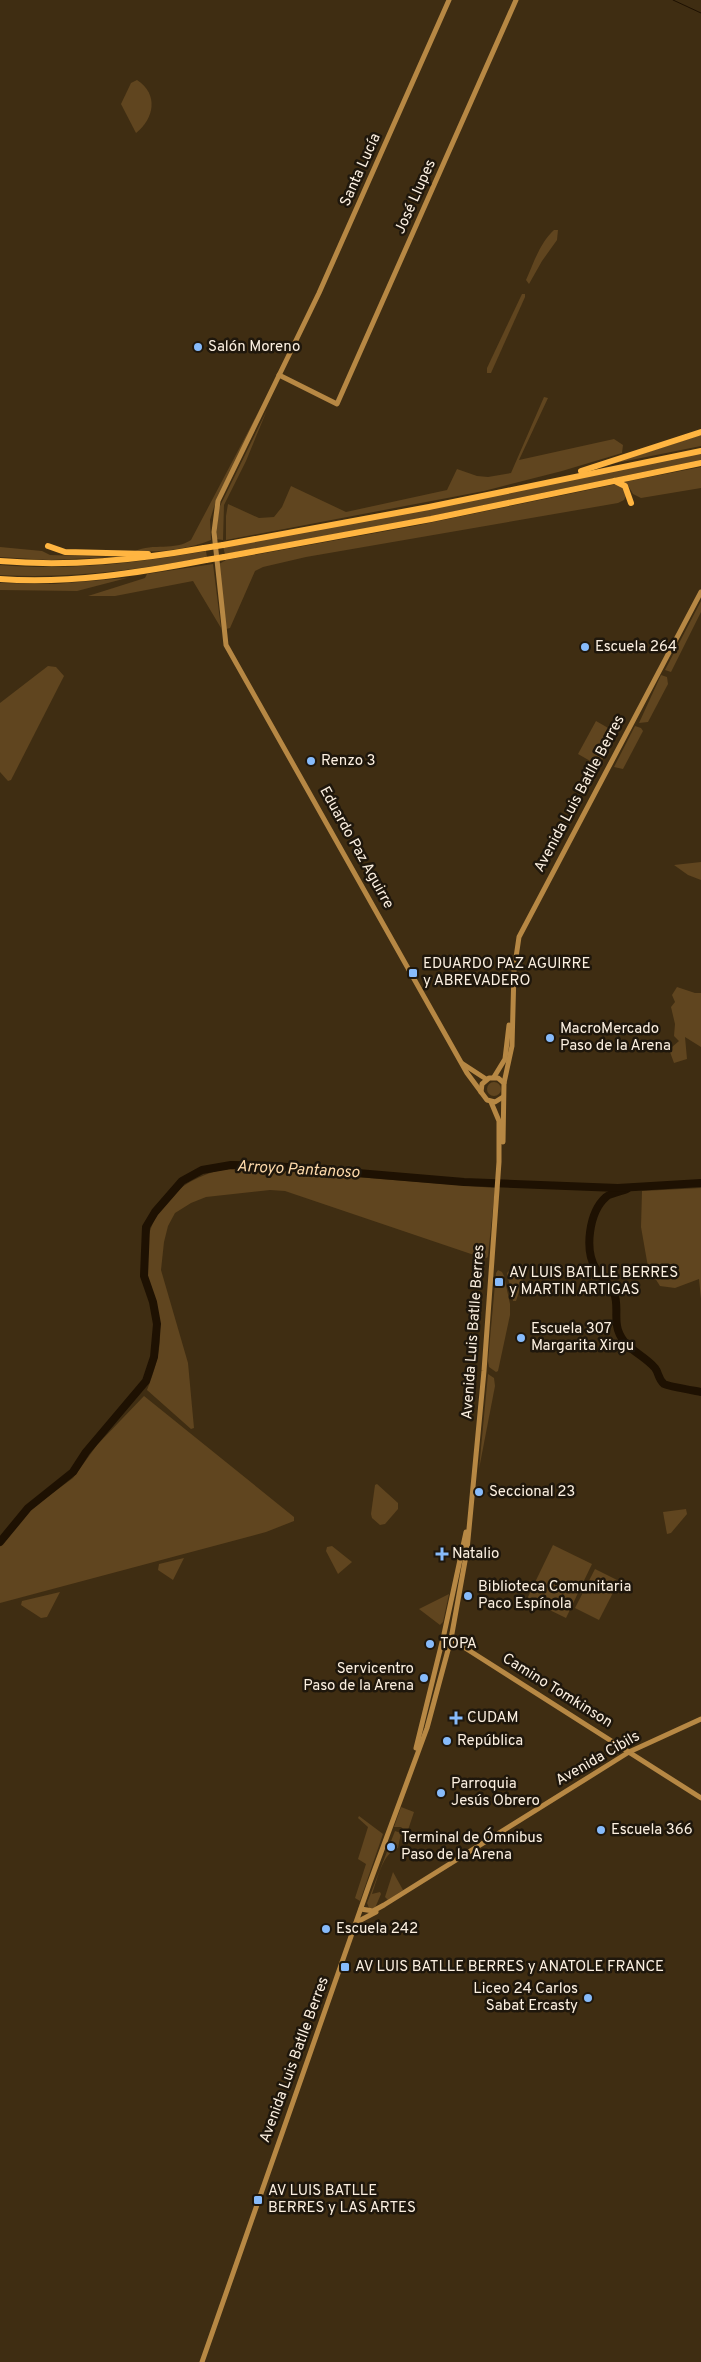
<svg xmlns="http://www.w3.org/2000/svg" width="701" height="2362" viewBox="0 0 701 2362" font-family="Overpass,sans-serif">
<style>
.green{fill:#60451f}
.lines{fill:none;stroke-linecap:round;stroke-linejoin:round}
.stream{stroke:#1e1102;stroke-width:1}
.river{stroke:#1e1102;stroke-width:8}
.secondary{stroke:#b78844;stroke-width:5}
.highway{stroke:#ffb541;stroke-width:6}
.highway-bridge{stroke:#ffb541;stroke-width:6}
.poi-dot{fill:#87bbfb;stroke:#1f170c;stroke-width:2}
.labels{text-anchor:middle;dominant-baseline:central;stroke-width:5;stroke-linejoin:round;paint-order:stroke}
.street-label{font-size:15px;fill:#fcf0e1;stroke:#1f170c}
.poi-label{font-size:15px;fill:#fcf0e1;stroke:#1f170c;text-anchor:start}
.water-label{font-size:16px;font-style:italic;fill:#fedaab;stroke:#1f170c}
</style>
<rect width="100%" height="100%" fill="#3f2d12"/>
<!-- green -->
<g class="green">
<path d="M137,80c22,14 17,39 -1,53l-15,-29 10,-21z"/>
<path d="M554,230h4l-1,10 -15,21 -13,23 -3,-4c8,-18 14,-37 28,-50z"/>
<path d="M522,294h3v3l-34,76h-4v-5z"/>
<path d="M544,397l4,1 -29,62 95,-21 9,6 -1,8 -60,18 -78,20 -258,49v-24l2,-12 31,14 15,-1 8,-10 9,-21 55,26 101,-22 10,-21 20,7 11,1 23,-4z"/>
<path d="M261,407l-47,100 -4,13 1,20c-23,9 -51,13 -76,11 18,-8 40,0 56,-11z"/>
<path d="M267,410l-21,51 -22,44 -1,35 -7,-1 3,-31z"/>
<path d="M701,435v11l-90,18z"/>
<path d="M701,453v7l-284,59 -192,35 -2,-7z"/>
<path d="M701,467v21l-60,10 -8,-4 -4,-7 -5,-5z"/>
<path d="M617,484l6,2 3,10 -2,4 -6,3 -312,54 -43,10 -8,4 -25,57 -4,1 -7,-65 7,-4 188,-34z"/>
<path d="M0,547l42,4 8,4 66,2 -67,3 -49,-3z"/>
<path d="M206,551l1,6c-69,13 -137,22 -207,18v-10c69,6 138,-2 206,-14z"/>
<path d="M213,564l8,64 -28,-47 -78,15h-27l57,-18 2,-4z"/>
<path d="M127,578l-50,13 -77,-1v-7l54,1z"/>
<path d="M701,601v11l-30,60 -6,-2z"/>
<path d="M48,666l8,1 8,9 -53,104 -3,1 -8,-9v-69z"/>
<path d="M661,675l6,2 1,7 -20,38 -9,1z"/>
<path d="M596,721l21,12 -18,33 -21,-12z"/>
<path d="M635,726l6,2 2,3 -20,38 -9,-2z"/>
<path d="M701,862v18l-13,-5 -14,-10z"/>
<path d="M677,987l18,6h6v54l-16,-10 2,22 -13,4 -4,-11 2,-5 7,-6 -5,-5 1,-12 -4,-17 4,-5 -3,-7z"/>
<circle cx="494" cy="1089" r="7"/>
<path d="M240,1168l255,20 -7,68 -1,2 -10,-2 -192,-65 -15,-1 -64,7 -15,6 -16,10 -7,13 -4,16 -3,28 27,93 6,65 -3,1 -44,-39c7,-18 14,-39 13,-59 -1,-22 -12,-42 -14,-64 -4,-57 39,-97 94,-99z"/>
<path d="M701,1188v111l-2,-20 -24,9 -15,-2 -12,-19 -7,-40 1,-36z"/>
<path d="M511,1269l14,5 -9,27h-3l-6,-28z"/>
<path d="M498,1270l4,2 2,4 6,28v11l-12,56 -2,1 -7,-5 -1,-6 8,-88z"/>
<path d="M488,1374l6,4 1,8 -16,83z"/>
<path d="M144,1396l150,121v4l-28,11 -266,71v-61l2,-3 29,-30 42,-31 24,-33z"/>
<path d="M377,1484l21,19v6l-13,15 -5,1 -8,-7 -1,-4 4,-29z"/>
<path d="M686,1509l1,5 -16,19 -4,1 -4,-22z"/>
<path d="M553,1545l39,19 -26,54 -39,-19z"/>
<path d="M332,1546l20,16 -14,12 -12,-23 1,-4z"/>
<path d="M184,1558l-11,22 -15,-10 1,-6z"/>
<path d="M595,1569l24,12 -20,39 -24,-12z"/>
<path d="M60,1592l-13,25 -6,1 -20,-13 1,-4z"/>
<path d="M449,1594l-6,28 -3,3 -21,-16z"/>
<path d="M401,1807l13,5 -7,21 -6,-6h-7z"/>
<path d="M359,1816l24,18 -23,67 -5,-3 11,-34 -8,-5 10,-32 -10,-9z"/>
<path d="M395,1831l6,2 -3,15c-16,6 -20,30 -26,46l8,-2 1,2 -6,14h-6l-2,-5z"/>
<path d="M393,1872l10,18 -15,10 -3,-3z"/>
</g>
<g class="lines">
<!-- stream -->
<path class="stream" d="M673,0l28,13"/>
<!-- river -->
<g class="river">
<path d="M627,1189c-6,3 -17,4 -21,8 -17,15 -22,53 -10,72 5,9 13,13 18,24 5,12 0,25 4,37 6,19 25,24 37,38 4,5 3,11 9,16 3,2 32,7 37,8"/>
<path d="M0,1542l28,-34 45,-36 13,-20 60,-71 8,-24 3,-33 -4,-22 -9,-26 2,-49 9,-15 27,-31 20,-11 29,-5 44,1 189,16 154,6 83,-5"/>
</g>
<!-- secondary -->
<g class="secondary">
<path d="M449,0l-130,293 -101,208 -4,31 12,113 241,428 20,27 8,2 8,-5"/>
<path d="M279,375l58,29 179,-404"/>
<path d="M463,1064l23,15"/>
<path d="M494,1077l11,-18 4,-34"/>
<path d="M504,1083l8,-37 2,-75 5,-34 182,-345"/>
<path d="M481,1092l1,-8 7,-6h9l6,5 -1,59"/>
<path d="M451,1639l250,159"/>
<path d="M416,1748l28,-114 22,-102"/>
<path d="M361,1909l12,2 11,-6 245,-153 72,-33"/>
<path d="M357,1922l19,-10"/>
<path d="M202,2362l167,-477 58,-157 24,-89 16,-89 17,-179 15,-209v-41l-8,-19"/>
</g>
<!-- highway -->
<g class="highway">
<path d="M581,471l120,-39"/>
<path d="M615,481l10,5 6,17"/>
<path d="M223,545l206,-38 272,-56"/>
<path d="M48,546l17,6 83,2"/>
<path d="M224,557l207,-38 270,-56"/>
<path d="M0,561c69,6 136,-1 204,-13"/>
<path d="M0,579c69,5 138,-6 206,-19"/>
</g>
<!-- highway-bridge -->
<g class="highway-bridge">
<path d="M204,548l19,-3"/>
<path d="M206,560l18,-3"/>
</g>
</g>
<!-- markers -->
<g class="poi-dot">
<circle cx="198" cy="347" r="5"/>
<circle cx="585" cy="647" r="5"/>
<circle cx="311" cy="761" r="5"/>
<rect x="408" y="968" width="10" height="10" rx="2.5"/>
<circle cx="550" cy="1038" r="5"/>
<rect x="494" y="1277" width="10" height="10" rx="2.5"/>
<circle cx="521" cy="1338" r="5"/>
<circle cx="479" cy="1492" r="5"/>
<path d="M439.5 1546.5h5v5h5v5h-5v5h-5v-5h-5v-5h5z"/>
<circle cx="468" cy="1596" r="5"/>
<circle cx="430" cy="1644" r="5"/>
<circle cx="424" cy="1678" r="5"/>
<path d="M453.5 1710.5h5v5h5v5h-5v5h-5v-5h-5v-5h5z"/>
<circle cx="447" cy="1741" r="5"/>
<circle cx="441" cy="1793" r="5"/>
<circle cx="601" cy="1830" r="5"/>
<circle cx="391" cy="1847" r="5"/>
<circle cx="326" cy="1929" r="5"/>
<rect x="340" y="1962" width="10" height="10" rx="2.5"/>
<circle cx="588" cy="1998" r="5"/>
<rect x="253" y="2195" width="10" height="10" rx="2.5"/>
</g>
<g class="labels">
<!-- street labels -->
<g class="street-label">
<text transform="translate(361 170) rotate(-66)">Santa Lucía</text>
<text transform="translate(416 197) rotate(-66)">José Llupes</text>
<text transform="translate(580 794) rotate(-62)">Avenida Luis Batlle Berres</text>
<text transform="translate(356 848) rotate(61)">Eduardo Paz Aguirre</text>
<text transform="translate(474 1332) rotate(-86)">Avenida Luis Batlle Berres</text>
<text transform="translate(557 1691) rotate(32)">Camino Tomkinson</text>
<text transform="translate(598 1759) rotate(-30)">Avenida Cibils</text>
<text transform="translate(295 2060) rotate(-70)">Avenida Luis Batlle Berres</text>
</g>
<!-- poi labels -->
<g class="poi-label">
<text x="208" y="347">Salón Moreno</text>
<text x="595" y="647">Escuela 264</text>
<text x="321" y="761">Renzo 3</text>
<text x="423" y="964">EDUARDO PAZ AGUIRRE<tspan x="423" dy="17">y ABREVADERO</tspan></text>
<text x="560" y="1029">MacroMercado<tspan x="560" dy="17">Paso de la Arena</tspan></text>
<text x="509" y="1273">AV LUIS BATLLE BERRES<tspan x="509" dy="17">y MARTIN ARTIGAS</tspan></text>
<text x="531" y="1329">Escuela 307<tspan x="531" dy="17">Margarita Xirgu</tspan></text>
<text x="489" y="1492">Seccional 23</text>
<text x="452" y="1554">Natalio</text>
<text x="478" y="1587">Biblioteca Comunitaria<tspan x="478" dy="17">Paco Espínola</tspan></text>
<text x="440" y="1644">TOPA</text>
<text x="414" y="1669" text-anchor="end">Servicentro<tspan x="414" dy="17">Paso de la Arena</tspan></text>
<text x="467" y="1718">CUDAM</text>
<text x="457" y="1741">República</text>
<text x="451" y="1784">Parroquia<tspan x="451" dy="17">Jesús Obrero</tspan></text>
<text x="611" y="1830">Escuela 366</text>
<text x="401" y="1838">Terminal de Ómnibus<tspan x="401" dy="17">Paso de la Arena</tspan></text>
<text x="336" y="1929">Escuela 242</text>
<text x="355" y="1967">AV LUIS BATLLE BERRES y ANATOLE FRANCE</text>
<text x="578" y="1989" text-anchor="end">Liceo 24 Carlos<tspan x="578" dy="17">Sabat Ercasty</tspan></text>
<text x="268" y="2191">AV LUIS BATLLE<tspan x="268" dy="17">BERRES y LAS ARTES</tspan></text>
</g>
<!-- water labels -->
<g class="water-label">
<text transform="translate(298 1170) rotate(3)">Arroyo Pantanoso</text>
</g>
</g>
</svg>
